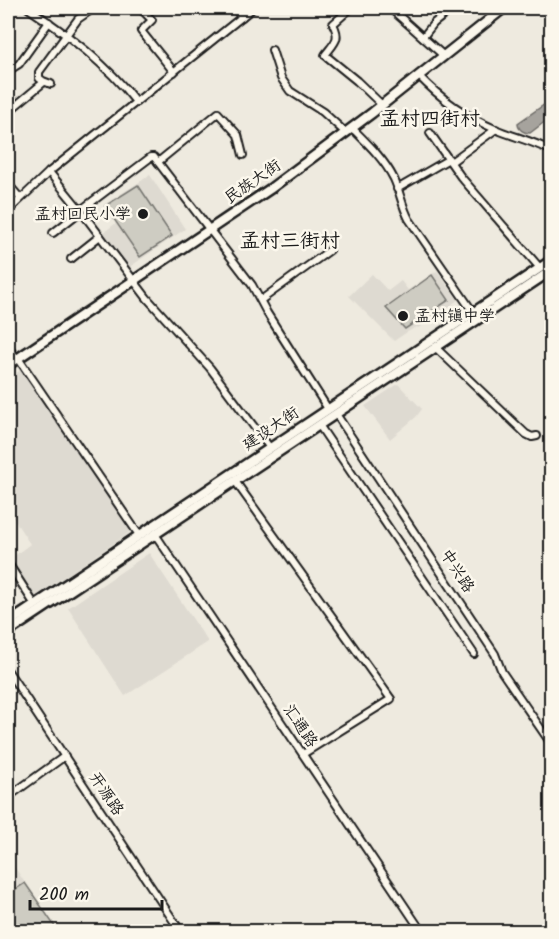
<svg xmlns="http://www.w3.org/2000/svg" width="559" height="939" viewBox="0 0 559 939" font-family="Kalam,'LXGW WenKai TC',sans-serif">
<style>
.built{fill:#dedad1}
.green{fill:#ceccc2;stroke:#75746f;stroke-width:1.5}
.water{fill:#a6a39d;stroke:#6f6d69;stroke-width:1.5}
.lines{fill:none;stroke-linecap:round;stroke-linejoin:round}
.minor-casing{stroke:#1c1c1c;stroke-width:10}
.major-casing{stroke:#1c1c1c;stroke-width:13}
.minor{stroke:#fbf7ec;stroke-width:6}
.major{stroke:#fbf7ec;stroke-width:8}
.poi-dot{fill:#1c1c1c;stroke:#fbf7ec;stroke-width:2}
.labels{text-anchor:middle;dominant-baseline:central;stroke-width:5;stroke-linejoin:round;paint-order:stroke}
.street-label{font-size:16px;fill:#1c1c1c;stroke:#fbf7ec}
.poi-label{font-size:16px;fill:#1c1c1c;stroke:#fbf7ec;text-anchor:end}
.quarter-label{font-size:20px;fill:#1c1c1c;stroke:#fbf7ec}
</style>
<rect width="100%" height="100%" fill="#eeeadf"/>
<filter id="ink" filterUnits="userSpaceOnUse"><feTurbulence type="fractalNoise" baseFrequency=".0167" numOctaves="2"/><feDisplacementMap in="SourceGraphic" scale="12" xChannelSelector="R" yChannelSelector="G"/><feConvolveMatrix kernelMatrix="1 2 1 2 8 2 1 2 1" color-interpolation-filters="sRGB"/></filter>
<g filter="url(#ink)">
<!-- built -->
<g class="built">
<path d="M150,175l35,54 -57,39 -26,-34 14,-11 -12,-18z"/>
<path d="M437,271l21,29 -6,4 1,1 -35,23 -1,-1 -10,5 -13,9 -45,-45 23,-22 16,17 13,-10 7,9z"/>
<path d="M21,370l111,161 -99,67 -25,-37 22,-17 -22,-34v-132z"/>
<path d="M398,384l24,25 -6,8 -26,22 -25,-33z"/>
<path d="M149,553l59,89 -83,54 -57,-88z"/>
<path d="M8,857l17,26 -17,11z"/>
</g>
<!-- green -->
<g class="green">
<path d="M138,185l34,51 -32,21 -35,-51z"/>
<path d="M432,275l17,25 -44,29 -19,-21z"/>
<path d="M25,883l33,48h-50v-37z"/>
</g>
<!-- water -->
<path class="water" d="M551,100v17l-21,16c-6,0 -12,-3 -12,-10z"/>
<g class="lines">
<defs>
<g id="minor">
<path d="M28,8c40,27 79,56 108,94"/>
<path d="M140,8l12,12 -11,11 33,41"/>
<path d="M234,8l8,9"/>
<path d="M351,8l-18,16c8,15 2,18 -8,31l32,26 25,24"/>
<path d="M390,8l54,48"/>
<path d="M423,37l11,-14 19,-15"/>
<path d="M272,50l9,28 9,13 33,21 23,21"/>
<path d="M8,71l11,-7 30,-42"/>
<path d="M419,76c21,22 48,41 76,53 19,8 38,12 57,22"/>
<path d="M51,84l-8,-3 -4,-3v-6l39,-53 16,-11"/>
<path d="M8,112l36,-30"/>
<path d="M352,128c16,16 32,31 42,51 6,13 8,27 15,40l64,93"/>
<path d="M430,133l31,44 79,91"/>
<path d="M158,162l60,-49 20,22 5,20"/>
<path d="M451,162l45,-33"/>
<path d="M49,172l32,39 66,87 63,70 60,80"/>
<path d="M8,184l12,14"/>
<path d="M397,189l52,-30"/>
<path d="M81,210l70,-53h3l98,128 15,28 61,96"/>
<path d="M8,211l41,-39 204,-164"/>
<path d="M53,233l28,-22"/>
<path d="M71,259l29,-23"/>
<path d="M261,300l69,-50"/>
<path d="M8,347l9,12"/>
<path d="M435,347l91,87 6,3 5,-1"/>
<path d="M18,358l121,177"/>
<path d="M336,414l159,240 7,18 50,73"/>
<path d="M319,425l155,229"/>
<path d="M235,481l156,218 -88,55"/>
<path d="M155,534l267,398"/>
<path d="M8,563l27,42"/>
<path d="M8,671l173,261"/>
<path d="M8,797l57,-41"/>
<path d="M411,932l8,-6"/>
</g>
<g id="major">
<path d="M8,365l262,-176 102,-76 132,-105"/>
<path d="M8,623l544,-363"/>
<path d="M8,632l544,-362"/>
</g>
</defs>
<!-- minor casing -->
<use href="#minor" class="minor-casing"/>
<!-- major casing -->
<use href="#major" class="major-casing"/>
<!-- minor -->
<use href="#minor" class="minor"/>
<!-- major -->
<use href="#major" class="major"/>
</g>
</g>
<!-- markers -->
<g class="poi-dot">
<circle cx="143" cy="214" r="6"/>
<circle cx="403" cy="316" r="6"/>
</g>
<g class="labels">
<!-- street labels -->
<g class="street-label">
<text transform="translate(253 182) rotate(-35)">民族大街</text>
<text transform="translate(271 429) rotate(-34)">建设大街</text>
<text transform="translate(457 571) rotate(57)">中兴路</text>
<text transform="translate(300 726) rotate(56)">汇通路</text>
<text transform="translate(106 794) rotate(56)">开源路</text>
</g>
<!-- poi labels -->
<g class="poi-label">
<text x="131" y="214">孟村回民小学</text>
<text x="415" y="316" text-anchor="start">孟村镇中学</text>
</g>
<!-- quarter labels -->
<g class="quarter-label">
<text x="430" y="120">孟村四街村</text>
<text x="290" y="242">孟村三街村</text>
</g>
</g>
<!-- margin -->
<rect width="559" height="939" fill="none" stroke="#fbf7ec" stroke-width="30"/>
<rect x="15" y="15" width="529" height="909" fill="none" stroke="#1c1c1c" stroke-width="2" filter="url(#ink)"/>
<!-- scale -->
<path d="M30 900v9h132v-9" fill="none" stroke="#1c1c1c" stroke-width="3"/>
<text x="39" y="900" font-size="18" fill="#1c1c1c" stroke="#fbf7ec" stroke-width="4.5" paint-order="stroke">200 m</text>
</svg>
